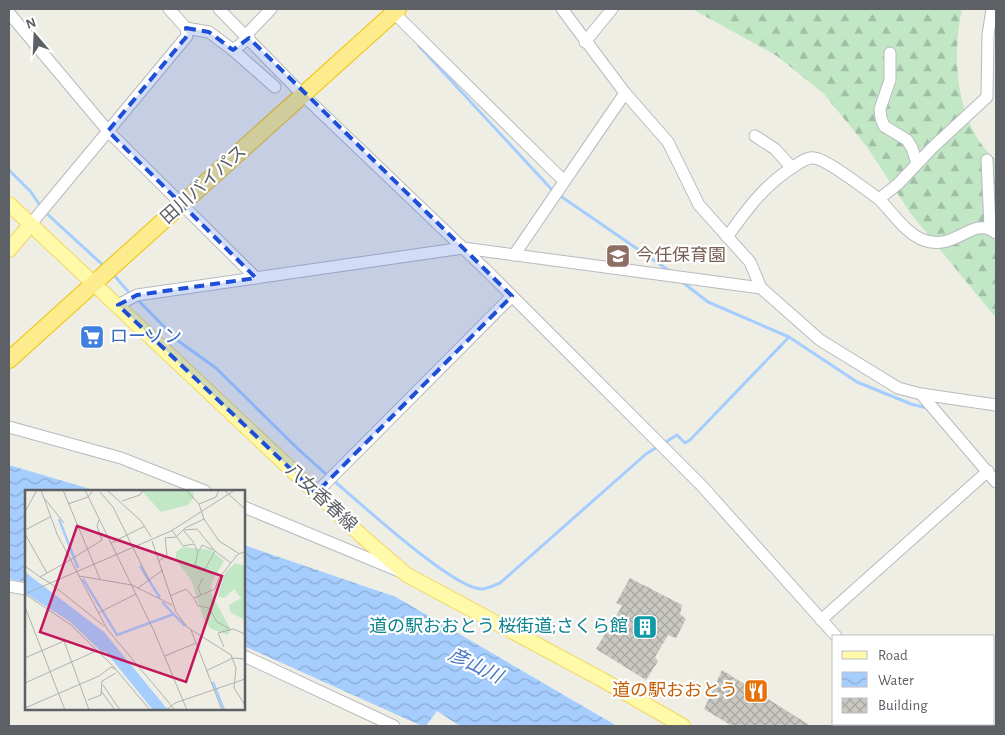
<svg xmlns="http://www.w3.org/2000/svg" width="1005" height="735" viewBox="0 0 1005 735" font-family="'Alegreya Sans','Noto Sans JP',sans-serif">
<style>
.forest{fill:url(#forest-firs)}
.water{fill:url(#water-waves)}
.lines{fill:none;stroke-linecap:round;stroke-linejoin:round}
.stream{stroke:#a5ceff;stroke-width:3}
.building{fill:url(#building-cross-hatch)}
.minor-casing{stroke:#b7babf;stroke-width:13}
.major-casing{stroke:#f2d75b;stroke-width:16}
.highway-casing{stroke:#f4c100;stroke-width:18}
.minor{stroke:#fff;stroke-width:11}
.major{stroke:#fffaaa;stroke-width:14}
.highway{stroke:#fdec8e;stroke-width:16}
.marked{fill:#1d4ed8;fill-opacity:0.2;stroke:#1d4ed8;stroke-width:4;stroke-dasharray:10 6;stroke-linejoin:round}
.labels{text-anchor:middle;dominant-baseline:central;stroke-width:4.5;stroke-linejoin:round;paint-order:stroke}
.street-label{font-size:18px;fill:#5d6065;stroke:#fff}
.education-label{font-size:18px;fill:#785e54;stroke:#fff;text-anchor:start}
.shop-label{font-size:18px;fill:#366cbe;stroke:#fff;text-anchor:start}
.culture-label{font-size:18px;fill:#0d838f;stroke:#fff;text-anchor:end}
.food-label{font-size:18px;fill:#c56008;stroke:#fff;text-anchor:end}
.water-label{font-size:19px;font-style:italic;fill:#4676c4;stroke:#fff}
.inset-river{fill:none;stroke:#a5ceff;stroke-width:2.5}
.inset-road{fill:none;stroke:#b1b1ae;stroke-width:1}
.view{fill:#c2185b;fill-opacity:0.15;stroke:#c2185b;stroke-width:2.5}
.inset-edge{fill:none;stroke:#5d6065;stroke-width:2.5}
</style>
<defs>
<pattern id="forest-firs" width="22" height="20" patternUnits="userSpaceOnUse" patternTransform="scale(1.25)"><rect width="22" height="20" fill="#c1e7c5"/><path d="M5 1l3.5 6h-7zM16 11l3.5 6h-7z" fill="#a0bfa4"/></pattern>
<pattern id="water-waves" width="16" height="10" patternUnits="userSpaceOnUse" patternTransform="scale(1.25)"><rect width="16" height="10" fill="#a5ceff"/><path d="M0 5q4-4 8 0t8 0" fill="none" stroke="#8aabd2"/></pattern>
<pattern id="building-cross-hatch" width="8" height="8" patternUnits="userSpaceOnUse" patternTransform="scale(1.25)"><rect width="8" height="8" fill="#cac8c2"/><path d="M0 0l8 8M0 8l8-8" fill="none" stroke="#a7a6a1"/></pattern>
</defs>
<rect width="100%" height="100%" fill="#efeee5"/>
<!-- forest -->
<path class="forest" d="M692,9h270c-11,49 -6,117 34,151v158l-85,-104 -44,-67 -43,-53 -47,-38z"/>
<!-- water -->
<g class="water">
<path d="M9,465l88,26h-71v91l-17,-3z"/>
<path d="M244,545l152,52 221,129h-157l-23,-15 -11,15h-4l-178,-80z"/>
</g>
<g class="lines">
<!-- stream -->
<g class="stream">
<path d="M419,46l135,146"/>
<path d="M9,170l22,22 10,15"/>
<path d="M559,195l112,77"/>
<path d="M45,212l60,55"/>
<path d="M113,274l19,22"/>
<path d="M681,281l27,21 81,35 68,45 54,22 16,4"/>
<path d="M137,299l40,41 39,28 81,80 31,28"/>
<path d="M333,480c25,21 121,110 149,109 5,0 13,-4 18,-6l146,-129 31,-19 8,8 5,-3 99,-103"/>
</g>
</g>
<!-- building -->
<g class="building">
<path d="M630,578l52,27 -2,9 6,5 -10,19 -8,-3 -13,22 3,4 -12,19 -50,-31 26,-43 -6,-3z"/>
<path d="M722,670l89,56h-79l-28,-17z"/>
</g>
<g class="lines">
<defs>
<g id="minor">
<path d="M219,9l84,86 182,174 217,217 134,150"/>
<path d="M390,9l174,172"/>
<path d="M562,9l63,84 43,49 31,63 51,57 11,26 59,52 78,48 23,6 75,11"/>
<path d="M992,9l-4,26 -1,62 -55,51 -34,36 -19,15c12,12 26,33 42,40 35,15 50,-25 75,-6"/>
<path d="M9,13l99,118 148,147"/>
<path d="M186,28l23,4 24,18 16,-12"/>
<path d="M246,35l25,-26"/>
<path d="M585,42l27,-33"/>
<path d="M233,50l42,37"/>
<path d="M890,53v27l-10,29 1,9 3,8 23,14 5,8 5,15"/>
<path d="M755,136l20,13 17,19"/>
<path d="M987,160l3,68"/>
<path d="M30,225l157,-189 -1,-8 -17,-19"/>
<path d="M727,237c21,-29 37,-52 69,-72 5,-3 11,-8 18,-7 13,1 52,32 65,41"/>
<path d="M514,255l111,-162"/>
<path d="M118,305l19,-10 326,-47 298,40"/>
<path d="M921,394l75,88"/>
<path d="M9,427l112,31 84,33"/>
<path d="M316,493l196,-197"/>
<path d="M244,507l155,64"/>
<path d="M9,586l17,3"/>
<path d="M821,620l167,-149"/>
<path d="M244,656l150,70"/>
<path d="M913,724l2,2"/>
</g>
<g id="major">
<path d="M9,204l355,334 43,37 194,104 82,47"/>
<path d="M9,250l21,-25"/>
</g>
<path id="highway" d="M9,360l389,-351"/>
</defs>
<!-- minor casing -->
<use href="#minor" class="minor-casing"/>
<!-- major casing -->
<use href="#major" class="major-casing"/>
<!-- highway casing -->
<use href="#highway" class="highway-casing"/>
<!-- minor -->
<use href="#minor" class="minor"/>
<!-- major -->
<use href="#major" class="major"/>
<!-- highway -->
<use href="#highway" class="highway"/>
</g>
<!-- marked area -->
<path class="marked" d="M186,28l23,4 24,18 16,-12 263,258 -196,197 -198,-188 19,-10 119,-17 -148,-147 79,-95z"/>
<!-- icons -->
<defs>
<symbol id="school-square" viewBox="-11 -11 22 22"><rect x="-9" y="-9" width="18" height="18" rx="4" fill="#8d6e63" stroke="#fff"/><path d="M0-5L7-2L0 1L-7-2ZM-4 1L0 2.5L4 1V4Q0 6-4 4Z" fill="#fff"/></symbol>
<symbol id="supermarket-square" viewBox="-11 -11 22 22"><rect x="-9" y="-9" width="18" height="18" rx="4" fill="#3f7fe0" stroke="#fff"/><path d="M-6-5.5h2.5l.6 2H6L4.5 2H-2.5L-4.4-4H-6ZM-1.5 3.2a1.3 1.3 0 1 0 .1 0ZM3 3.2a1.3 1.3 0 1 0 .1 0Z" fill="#fff"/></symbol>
<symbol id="building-square" viewBox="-11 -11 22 22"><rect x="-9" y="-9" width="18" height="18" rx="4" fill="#0f9aa8" stroke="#fff"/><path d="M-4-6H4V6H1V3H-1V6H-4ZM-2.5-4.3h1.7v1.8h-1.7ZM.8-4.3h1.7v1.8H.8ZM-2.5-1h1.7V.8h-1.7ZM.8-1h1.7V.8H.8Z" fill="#fff"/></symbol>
<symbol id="restaurant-square" viewBox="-11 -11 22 22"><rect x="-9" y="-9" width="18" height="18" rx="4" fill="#e8710a" stroke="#fff"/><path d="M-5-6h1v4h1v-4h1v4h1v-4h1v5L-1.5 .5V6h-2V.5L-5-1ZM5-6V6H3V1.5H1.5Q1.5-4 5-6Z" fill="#fff"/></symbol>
</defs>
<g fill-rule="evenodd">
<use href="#school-square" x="604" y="242" width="28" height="28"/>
<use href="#supermarket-square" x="78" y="323" width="28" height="28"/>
<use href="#building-square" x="631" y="613" width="28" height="28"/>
<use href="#restaurant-square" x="742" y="677" width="28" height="28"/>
</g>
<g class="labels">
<!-- street labels -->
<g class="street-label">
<text transform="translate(204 185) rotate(-42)">田川バイパス</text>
<text transform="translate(321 498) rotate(43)">八女香春線</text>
</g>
<!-- education labels -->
<g class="education-label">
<text x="636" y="256">今任保育園</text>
</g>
<!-- shop labels -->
<g class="shop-label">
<text x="110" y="337">ローソン</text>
</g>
<!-- culture labels -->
<g class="culture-label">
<text x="628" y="627">道の駅おおとう 桜街道;さくら館</text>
</g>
<!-- food labels -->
<g class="food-label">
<text x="738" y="691">道の駅おおとう</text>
</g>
<!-- water labels -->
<g class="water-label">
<text transform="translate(475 666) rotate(26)">彦山川</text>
</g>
</g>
<!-- overview -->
<g transform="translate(25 490)">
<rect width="220" height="220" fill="#efeee5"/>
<path d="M116,0h52l1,7 -6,8 -27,7zM158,57l28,3 13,11 -12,21 -1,11 20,37 -4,5 -17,-7 -6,-8 -13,-40 -15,-20v-8zM210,73l10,3v54l-15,-8 -1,-7 12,-7 -7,-9 -10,9 -6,-2 7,-23z" fill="#c1e7c5"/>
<path d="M0,82l79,60 64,78h-15l-48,-59 -3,1 -33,-31 -44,-28z" fill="#a5ceff"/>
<path class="inset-river" d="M34,29l19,49M115,76l20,32M58,89l34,56 57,-21M137,112l23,24M188,192l11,28"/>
<path class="inset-road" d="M16,0l16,44 50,95 68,81M38,0l37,89M60,0l69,141 33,79M82,0l34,31 10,16M161,0l13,14 5,15 15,22 19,12M199,0l21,19M75,2l13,15 36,73M20,9l19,24M97,11l18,-6 3,-5M43,14l20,-7 5,-7M174,14l17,-7 3,-7M0,22l12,-22M0,40l25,-13M147,40l11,16 11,-2 4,8 -3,13 10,4 10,-18 16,12M158,40l14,-1 18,22M159,41l10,12M0,44l22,39M127,51l24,71 11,15 44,28 5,13 -2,20 11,17M86,53l34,-17M174,61l3,-6 11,5M45,70l32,-20 -5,-14 2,-6M134,71l8,-6 -2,-17 11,-1 9,-9 19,-9M0,76l15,11M54,86l53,9 40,20M25,93l54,43M25,93l-10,-6 30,-17M113,98l25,-18M0,104l46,31 42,41 37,44M0,104l146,-63 64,-41M176,105l-3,-8 5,-9M145,106l16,-7 8,9M0,117l40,103M73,123l38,-19M205,139l-13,-7 -8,-14 -11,-2 -4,-8 21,-9 4,-11 19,-24 7,-2M166,140l31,80M199,157l-6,-14 15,-4 12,5M140,166l31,-13M0,168l39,-17 25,69M181,181l27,-13 12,1M0,193l71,-32M78,195l17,25M76,201l14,19M63,210l13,-5 1,-14 14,-8M0,218l74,-32 12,-9 4,2M141,220l9,-7 70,-24"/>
<path class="view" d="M52,36l145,50 -36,106 -146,-50z"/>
<rect width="220" height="220" class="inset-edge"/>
</g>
<!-- border -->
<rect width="1005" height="735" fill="none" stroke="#5d6065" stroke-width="20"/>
<!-- legend -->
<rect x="832" y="635" width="162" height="90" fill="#ffffff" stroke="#bebfc1"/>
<rect x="842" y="651" width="25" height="8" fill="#fffaaa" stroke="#bebfc1"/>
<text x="878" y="660" font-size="15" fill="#5d6065">Road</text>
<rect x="842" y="672" width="25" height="15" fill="url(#water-waves)" stroke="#bebfc1"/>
<text x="878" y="685" font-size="15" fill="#5d6065">Water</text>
<rect x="842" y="698" width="25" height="15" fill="url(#building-cross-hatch)" stroke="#bebfc1"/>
<text x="878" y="710" font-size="15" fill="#5d6065">Building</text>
<!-- north arrow -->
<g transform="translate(35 35) rotate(341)" stroke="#ffffff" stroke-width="4" paint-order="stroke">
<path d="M0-4L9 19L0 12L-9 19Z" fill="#5d6065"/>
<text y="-8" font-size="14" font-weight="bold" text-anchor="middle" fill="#5d6065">N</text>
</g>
</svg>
